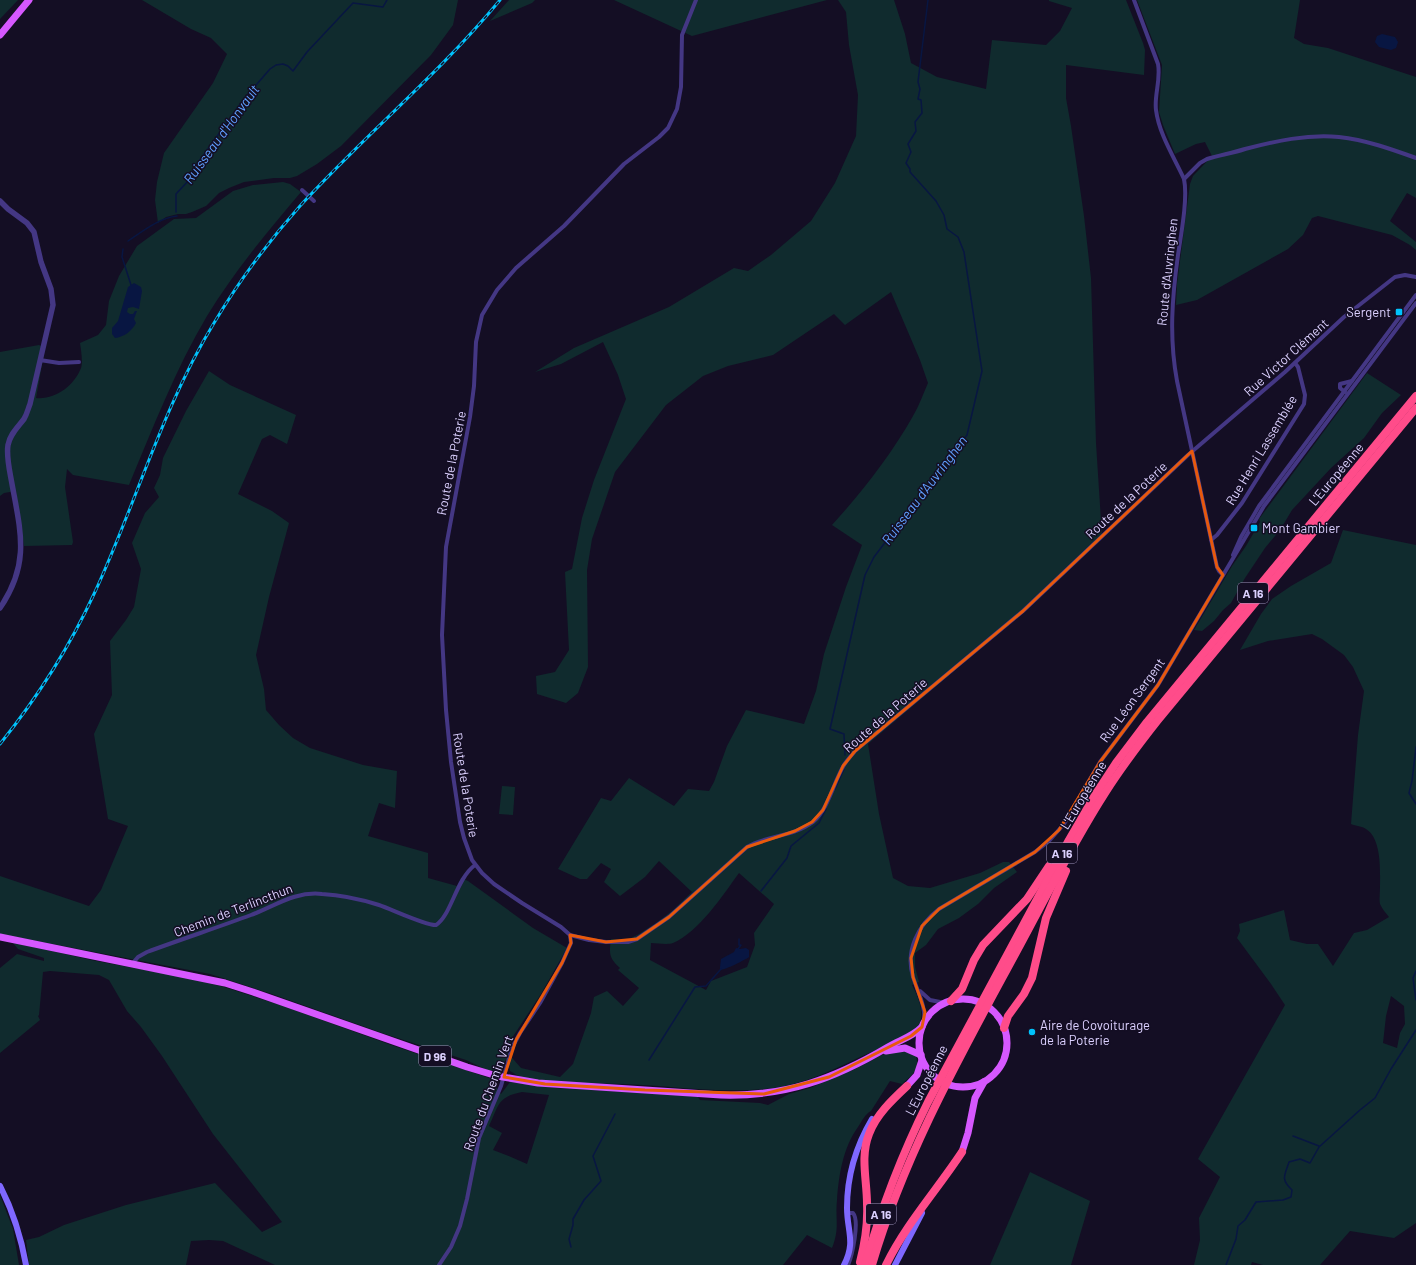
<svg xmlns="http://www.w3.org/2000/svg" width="1416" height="1265" viewBox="0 0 1416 1265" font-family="Barlow,sans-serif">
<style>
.green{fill:#102b2e;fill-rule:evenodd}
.water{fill:#081642}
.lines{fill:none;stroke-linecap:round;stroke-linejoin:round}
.stream{stroke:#081642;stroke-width:1.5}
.minor{stroke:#443784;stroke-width:4}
.tertiary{stroke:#443784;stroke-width:5.5}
.secondary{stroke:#7f68ff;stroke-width:6}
.primary{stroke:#d658ff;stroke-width:7}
.motorway{stroke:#ff4c8a;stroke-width:8}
.rail-casing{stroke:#00c2fc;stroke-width:3}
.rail{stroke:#140e24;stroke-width:1.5;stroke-dasharray:4.5;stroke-linecap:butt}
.marked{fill:none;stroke:#e8590c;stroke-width:3;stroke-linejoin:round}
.poi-dot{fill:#00c2fc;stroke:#140e24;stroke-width:1.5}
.labels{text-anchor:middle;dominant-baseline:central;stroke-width:3;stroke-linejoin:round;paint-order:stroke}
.shield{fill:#140e24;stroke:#a096bd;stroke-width:1}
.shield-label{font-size:12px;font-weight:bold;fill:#dcd1ff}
.street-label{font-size:13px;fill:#dcd1ff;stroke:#140e24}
.poi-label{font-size:13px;fill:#dcd1ff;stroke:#140e24;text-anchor:start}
.water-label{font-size:14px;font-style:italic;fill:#5fa0ff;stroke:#140e24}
</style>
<rect width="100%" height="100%" fill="#140e24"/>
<!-- green -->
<g class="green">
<path d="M0,0h18l-18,19z"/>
<path d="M142,0h316l-5,25 -22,30 -90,91 -24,18 -20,12 -7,2h-16l-30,4 -15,6 -10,5 -13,13 -14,6 -6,2h-8l-12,3 -8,6 -3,-23 2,-18 7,-29 49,-70 14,-29 -16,-16 -20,-9z"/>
<path d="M509,0h26l-3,3 -42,18z"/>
<path d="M614,0h213l-135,36z"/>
<path d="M838,0h56l11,34 6,29 26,14 49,12 6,-49 54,5 14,-14 12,-23 -23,-7v-1h77l17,43 2,7 -1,25 -78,-10v33l5,28 13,90 7,62 5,165 6,93 -79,75 -69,60 -86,73 11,70 14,64 15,8 22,2 50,-15 23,-11h6l8,10 -23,16 -16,16 -19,14 -21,11 -12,16 -11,8v14l4,15 -7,3c6,11 13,28 7,40 -5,9 -40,24 -50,28 -29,13 -52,26 -84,33 -51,10 -108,0 -160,-2 -26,-1 -52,-1 -78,-3 -7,0 -15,0 -21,-2 -6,-2 -11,-5 -16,-8l-1,-8 -3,-4 -4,10 -5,2 -10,-1 -21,-10 -81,-26 -116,-41 -59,-19 -210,-40v-58l89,30 12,-16 27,-64 -20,-7 -14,-85 18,-39 -2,-54 16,-21 8,-13 7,-38 -9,-26 13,-30 14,-16 -5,-9 6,-13 3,-17 23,-47 23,-40 21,14 66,30 -9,29 -17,-9 -8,4 -24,55 34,17 17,12 -20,74 -13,58 8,34 2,21 13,15 14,13 17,10 53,17 34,6 -2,37 -16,-5 -11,33 60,17v25l29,8 4,-8 7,3 65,47 34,20 -26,46 -29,44 -5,14 14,16 39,9 13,-13 18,-51 3,-16 13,-6 16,15 16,-18 -21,-18 2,-2c-11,-10 -11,-14 -9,-29l16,1 12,-6 17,-11 16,-12 20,-19 -33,-31 -14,16 -25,19 -16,-14 7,-13 -10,-6 -14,16h-7l-22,-10 43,-71 10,3 18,-23 45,28 14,-17 21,2 5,-9 13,-36 19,-36 58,14 12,-33 8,-37 22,-67 16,-42 -30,-20c30,-33 59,-70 81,-109 6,-10 10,-22 15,-33l-8,-23 -29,-68 -46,33 -11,-11 -61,41 -45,11 -25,10 -37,29 -51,67 -23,67 -5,31 1,97 -10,26 -12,10 -29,-9 -1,-18 19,-4 14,-22 -4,-78 7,-3 10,-51 12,-38 32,-81 -8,-24 -15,-33 -42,22 -26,8 39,-24 95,-41 65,-39 14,3 23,-16 40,-34 24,-38 21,-47 2,-41 -9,-50 -3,-33zM739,873l35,31 -20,29 1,12 -8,22 -36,14 -5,9 -56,-30 1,-17c7,0 16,2 22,0 26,-11 50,-48 66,-70z"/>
<path d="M1137,0h163l-6,38 10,6 24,4 88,29v121l-9,-5 -17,28 26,21v8l-6,-5 -18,-10 -74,-19 -6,2 -9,17 -15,14 -91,51 -21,5 1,-21 13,-100 3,-8 19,-20 -7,-14 -9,2 -21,10 -12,-29 -4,-13 3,-47z"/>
<path d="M283,182l7,2 11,8c-34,40 -67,80 -94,124 -31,52 -55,114 -78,169l-56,-10 -6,-6 -2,18 8,55 -1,3 -48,1 -8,-55 -12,2 -4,3v-144l39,-7 6,3 -9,50c19,2 38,-12 45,-30 2,-6 0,-18 -1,-25l18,-8 8,-10 3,-24 10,-25 18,-30 37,-27 22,-1 37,-27 20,-6z"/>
<path d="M1367,373l34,22 -19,18 -18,25 -33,30 -39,42 -12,20 -15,18 -20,30 -14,25 -8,7 -9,11 -12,10 -8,-1 38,-64 14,-20 14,-24 -1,-3z"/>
<path d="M1343,530l73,15v678l-22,15 -44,-7 -30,34h-57l-11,-3 -1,3h-57l6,-25 -1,-22 21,-41 -22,-18 87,-154 -14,-21 -34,-46 3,-7 -1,-7 45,-14 6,30 17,4h11l15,22 21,-33 13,-3 22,-13c-3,-4 -7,-8 -9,-13 -1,-5 0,-11 0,-16 0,-17 2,-49 -14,-59 -4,-3 -10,-3 -15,-5l7,-89 6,-44 -11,-24 -9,-12 -22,-16 -10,-5 -44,7 -28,9 21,-36 11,-15 19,-13 40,-23zM1391,996l13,10 1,18 -5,9 -3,15 -14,-5 3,-27z"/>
<path d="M502,786l13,1 -2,28 -14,-1z"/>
<path d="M13,943l44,9 34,8 97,18 36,9 56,18 114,41 98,33 4,8 5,7 9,-12 46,6 121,7 21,2 2,3 60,3 8,2 21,-11 21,-6 45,-19 27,-14 13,-4h12l9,5c4,14 -4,19 -14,28l-12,-3 -19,30c-6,3 -9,10 -13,16 -15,21 -19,47 -21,73 -2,19 3,28 -5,48l-25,-13 -24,30h-508l-52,-24 -14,-1 -18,1 -5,24h-157l-3,-25 13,-3 25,-12 62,-20 89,-22 47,49 20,-10 -69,-88 -51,-78 -21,-29 -14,-16 -18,-31 -10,-5 -49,-4 -7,1 -4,43 -1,1 2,4 -40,33v-85l17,-14 27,7v-3l-26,-9zM522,1092l27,3 -22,69 -16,-7 -18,-7 9,-17 -13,-7c10,-21 8,-29 33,-34z"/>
<path d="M1030,1172l60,29 -19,64h-81z"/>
<path d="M0,1195l13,34 6,36h-19z"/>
</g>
<!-- water -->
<g class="water">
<path d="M1382,34l13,3 3,5 -2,6 -5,2 -12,-3 -4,-5 2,-6z"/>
<path d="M134,283l7,4 1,4 -3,18 -6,-2 -5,1 -1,4 3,2h3l2,-3h2l-3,8 2,4c-4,8 -12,14 -21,15l-3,-4v-6l6,-7 10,-34z"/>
<path d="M736,948l4,1 6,-1 3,2v7c-4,3 -24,13 -29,13v-3l1,-8 13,-7z"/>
</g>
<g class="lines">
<!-- stream -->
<g class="stream">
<path d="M176,212v-18l13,-14 8,-16 47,-65 26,-30 6,-4 7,-1 5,2 5,5 14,-19 46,-49 30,4 4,-7"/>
<path d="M128,241c15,-10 31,-23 49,-25"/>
<path d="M123,249l-1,8 9,28"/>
<path d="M1416,747l-4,34 -3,12 7,11"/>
<path d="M845,755l-1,-21 -14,-5 35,-154 9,-18 93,-122 15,-64 -18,-119 -6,-15 -11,-8 -3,-14 -8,-14 -26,-29v-3l-4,-6 5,-11 -3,-8 8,-13 -1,-9 7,-9 -1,-13 -3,-1 2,-10 -2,-7 10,-82"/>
<path d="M835,789l9,-20"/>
<path d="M761,891l26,-33 4,-12 28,-23 7,-14"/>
<path d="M738,949l3,-4h-2v-6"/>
<path d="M1416,971l-3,7 3,22"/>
<path d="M649,1060l46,-73 11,-1 15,-17"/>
<path d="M1293,1136l26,10"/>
<path d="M571,1247l-2,-8 4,-14v-6l11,-19 17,-19 -8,-25 22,-42"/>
<path d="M1226,1265l10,-26 2,-13 7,-6 11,-18 27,-2 8,-3 1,-7c-12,-11 -7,-15 -3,-28l11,-3 10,4 9,-16 41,-37 15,-12 16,-29 25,-39"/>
</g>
<!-- minor -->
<g class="minor">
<path d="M696,0l-14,35 -1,52 -4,22 -9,19 -9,9 -35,27 -60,62 -48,42 -19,22 -15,25 -6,27 -2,44 -4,31 -24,130 -4,88 4,75 5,52 9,60 4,16 8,22 10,13 12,11 28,19 39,24 9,8 19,5 17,2h22l9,-3 32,-22 78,-70c21,-12 46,-10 66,-25 16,-14 20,-39 31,-57 3,-5 7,-9 11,-14l168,-140 165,-156 97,-83 59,-55 51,-40 10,-2 11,2"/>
<path d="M1134,0l24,64c3,16 -4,31 -2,46 3,24 18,47 28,69 4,19 -3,56 -6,76 -6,43 -9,83 -1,126l40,186 2,4 4,4"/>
<path d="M1184,179l16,-16 7,-4c13,-4 26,-6 38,-10 31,-8 62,-15 94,-12 27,3 52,12 77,21"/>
<path d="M302,190l12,11"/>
<path d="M40,360l19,3 20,-1"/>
<path d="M1345,392l-5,-4v-4l12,-3"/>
<path d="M1211,540l6,-5 25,-32 62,-99 1,-9 -7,-28 -3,-4"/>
<path d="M1233,555l8,-18 18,-31 157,-211"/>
<path d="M132,964l6,-7 9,-5c35,-13 69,-24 104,-37 24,-9 44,-24 71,-21 20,1 38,5 57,11 12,4 48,21 57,20 15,-9 20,-46 39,-60"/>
<path d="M920,991l10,9 15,3"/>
<path d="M924,1022c2,-16 -6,-29 -11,-45 -8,-26 5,-52 26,-68l96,-57 14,-11 15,-17 36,-62 58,-77 106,-179 152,-203"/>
<path d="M847,1213h6c7,8 -1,43 -5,52"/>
<path d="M439,1265l12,-18 9,-21 7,-27 12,-61 22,-52 11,-38 8,-15 20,-30 22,-40 9,-20 -1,-8"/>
</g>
<!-- tertiary -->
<path class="tertiary" d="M0,201l8,8 19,14 7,9 7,30 10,27 2,16 -23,99c-2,5 -3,10 -6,15 -6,8 -14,15 -16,26 -2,12 2,27 4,39 9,49 18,80 -12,124"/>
<!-- secondary -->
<g class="secondary">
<path d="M0,1186c13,25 21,51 26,79"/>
<path d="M844,1265c12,-23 3,-34 3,-57 0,-32 9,-62 25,-89"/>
<path d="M895,1265l27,-52"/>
</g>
<!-- primary -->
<g class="primary">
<path d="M0,35l29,-35"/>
<path d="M0,937l225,46 28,9 214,75 30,9 41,7 183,12c64,2 113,-16 167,-48 12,-7 24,-10 34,-20"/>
<circle cx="963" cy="1043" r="44"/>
<path d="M886,1051l19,-3 16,7"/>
<path d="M907,1086l10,-11 5,-15"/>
<path d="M962,1152l6,-19 7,-35 9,-16"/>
</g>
<!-- motorway -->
<g class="motorway">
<path d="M951,1001l11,-12 12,-29 9,-15 44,-46 22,-33"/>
<path d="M1004,1028l4,-12 16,-22 8,-16 14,-60 20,-47"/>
<path d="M860,1262c5,-19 8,-38 7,-58 0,-24 -7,-47 2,-70 7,-19 23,-34 38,-48"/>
<path d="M865,1265c16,-56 37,-111 63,-163l141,-262 26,-45 21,-32 31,-41 269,-326"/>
<path d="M872,1265c32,-109 87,-207 141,-307 30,-55 58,-112 92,-165 16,-25 34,-49 53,-73l258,-312"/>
<path d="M886,1265c20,-41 51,-75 76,-113"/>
</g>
<defs>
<path id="rail" d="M0,744c37,-46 69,-96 94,-150 42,-90 68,-186 120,-271 25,-42 54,-81 86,-117 65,-71 139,-132 200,-206"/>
</defs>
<!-- rail casing -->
<use href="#rail" class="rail-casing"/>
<!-- rail -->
<use href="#rail" class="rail"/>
</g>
<!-- marked area -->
<path class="marked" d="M1192,451l25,116 6,8 -65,110 -58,77 -41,68 -24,22 -96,57 -17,17 -11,32 2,19 12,35 -3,15 -11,9 -82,41 -65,17 -119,-4 -100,-6 -41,-7 12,-37 46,-77 9,-20 -1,-8 36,7 31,-3 32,-22 78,-70 48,-16 17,-9 11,-12 20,-44 12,-15 168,-140z"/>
<!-- markers -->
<g class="poi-dot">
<rect x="1395" y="308" width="8" height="8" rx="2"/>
<rect x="1250" y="524" width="8" height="8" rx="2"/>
<circle cx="1032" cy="1032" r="4"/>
</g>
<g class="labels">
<!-- shield labels -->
<g class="shield">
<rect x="1238" y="583" width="30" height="20" rx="3"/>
<rect x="1047" y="843" width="30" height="20" rx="3"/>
<rect x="419" y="1046" width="32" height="20" rx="3"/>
<rect x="866" y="1204" width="30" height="20" rx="3"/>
</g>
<g class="shield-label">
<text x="1253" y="593">A 16</text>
<text x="1062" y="853">A 16</text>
<text x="435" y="1056">D 96</text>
<text x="881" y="1214">A 16</text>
</g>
<!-- street labels -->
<g class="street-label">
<text transform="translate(1167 272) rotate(-84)">Route d'Auvringhen</text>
<text transform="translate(1286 357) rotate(-42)">Rue Victor Clément</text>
<text transform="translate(1261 450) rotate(-59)">Rue Henri Lassemblée</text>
<text transform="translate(451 463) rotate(-79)">Route de la Poterie</text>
<text transform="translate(1336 474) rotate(-50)">L'Européenne</text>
<text transform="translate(1126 500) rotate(-43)">Route de la Poterie</text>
<text transform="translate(1132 700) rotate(-54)">Rue Léon Sergent</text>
<text transform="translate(885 715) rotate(-41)">Route de la Poterie</text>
<text transform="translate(466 785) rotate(81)">Route de la Poterie</text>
<text transform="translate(1083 795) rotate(-59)">L'Européenne</text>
<text transform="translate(233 910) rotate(-21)">Chemin de Terlincthun</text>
<text transform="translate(926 1080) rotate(-63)">L'Européenne</text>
<text transform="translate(488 1093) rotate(-70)">Route du Chemin Vert</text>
</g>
<!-- poi labels -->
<g class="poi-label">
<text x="1391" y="312" text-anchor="end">Sergent</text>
<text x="1262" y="528">Mont Gambier</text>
<text x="1040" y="1025">Aire de Covoiturage<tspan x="1040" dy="15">de la Poterie</tspan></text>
</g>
<!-- water labels -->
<g class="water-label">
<text transform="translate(221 134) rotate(-54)">Ruisseau d'Honvault</text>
<text transform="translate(924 490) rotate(-53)">Ruisseau d'Auvringhen</text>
</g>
</g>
</svg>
